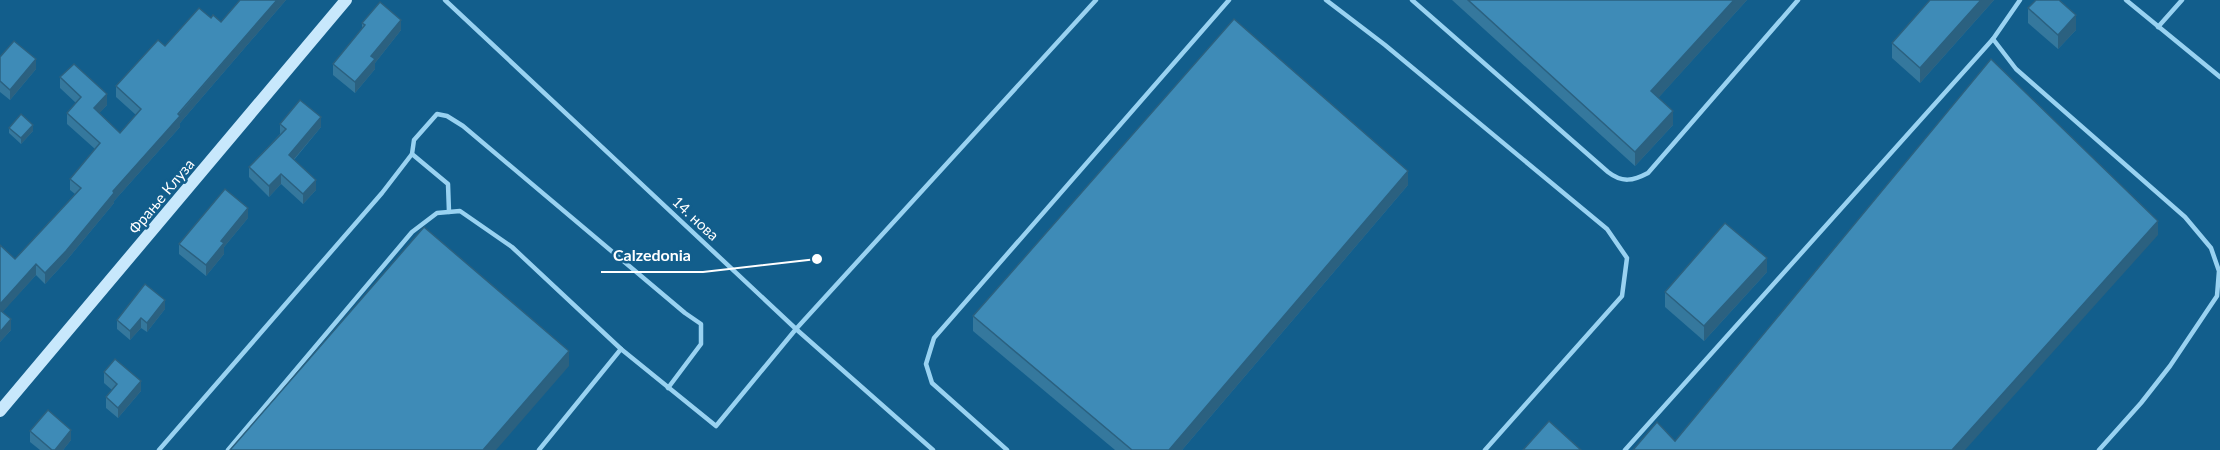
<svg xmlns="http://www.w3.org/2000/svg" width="2220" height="450" viewBox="0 0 2220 450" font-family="Lato,sans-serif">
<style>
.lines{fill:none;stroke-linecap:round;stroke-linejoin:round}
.service{stroke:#99d2f1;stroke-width:4.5}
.secondary{stroke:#c8e8fc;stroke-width:12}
.wall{fill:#35789d}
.shaded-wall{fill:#2b6180}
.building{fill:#3e8bb7;stroke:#2b6180;stroke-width:1.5}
.labels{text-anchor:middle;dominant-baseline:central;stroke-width:5;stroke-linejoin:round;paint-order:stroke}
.street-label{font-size:15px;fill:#fff;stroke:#125e8c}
.leader{fill:none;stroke:#fff;stroke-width:2}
.callout-dot{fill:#fff;stroke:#125e8c;stroke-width:2}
.callout-label{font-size:16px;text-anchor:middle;font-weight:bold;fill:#fff;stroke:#125e8c;stroke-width:5;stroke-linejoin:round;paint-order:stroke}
</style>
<rect width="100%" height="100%" fill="#125e8c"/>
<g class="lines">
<!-- service -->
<g class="service">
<path d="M445,0l351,329 137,121"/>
<path d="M1326,0l59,45 222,184 20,29 -5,38 -137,154"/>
<path d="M1412,0l196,172c14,11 25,9 40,1l150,-173"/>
<path d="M2126,0l94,77"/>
<path d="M2158,27l24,-27"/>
<path d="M1993,39l23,30 169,148 26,31 8,23 -2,25 -47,70 -29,37 -42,47"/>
<path d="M449,212l-1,-28 -36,-30 2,-14 23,-26 10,2 16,10 222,187 16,11v20l-33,44"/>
<path d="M159,450l223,-257 30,-39"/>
<path d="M228,450l184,-218 25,-19 23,-2 52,36 109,102"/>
<path d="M539,450l82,-101 95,77 80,-97 300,-329"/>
<path d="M1007,450l-75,-67 -6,-19 8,-26 295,-338"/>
<path d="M1625,450l368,-411 27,-39"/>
</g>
<!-- secondary -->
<path class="secondary" d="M0,411l346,-411"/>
</g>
<!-- wall -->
<g class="wall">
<path d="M240,0h46l-106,123v4l-66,74v2l-48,58 -21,23 -9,-9 -34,37 9,18 -11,12v-97l15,14 60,-65 -5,-4v-11l25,-30 -28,-25v-11l9,-10 -16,-15v-11l47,28 -8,8 21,20 16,-18 -20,-18v-11l49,-40 46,-28 10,4z"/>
<path d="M1452,0h295l-89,98 15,27 -38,41z"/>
<path d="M1930,0h64l-74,83 -28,-25v-15z"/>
<path d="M2028,8l48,22 -18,19 -30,-26z"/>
<path d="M362,23l39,7 -26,33v6l-20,24 -22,-18v-11l29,-35z"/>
<path d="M0,57l36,12 -26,31 -10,-8z"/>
<path d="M280,124l41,3 -27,33 22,30 -13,14 -22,-20 -12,13 -20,-20v-10l31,-33z"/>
<path d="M9,128l24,3 -12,13 -12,-11z"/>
<path d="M1408,185l-226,265h-67l-142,-119v-15z"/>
<path d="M248,218l-24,29v7l-18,22 -27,-22v-10z"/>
<path d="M1767,272l-63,69 -39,-34v-15z"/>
<path d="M165,309l-18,23 -6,-4 -11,12 -13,-11v-9z"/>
<path d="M104,372l37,19 -23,27 -12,-10v-11l6,-7 -8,-7z"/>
<path d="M30,431l41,9 -8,10h-23l-10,-8z"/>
</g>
<!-- shaded-wall -->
<g class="shaded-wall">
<path d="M277,0h9l-106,123v4l-66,74v2l-48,58 -21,23v-11l68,-82z"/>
<path d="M1734,0h13l-96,106v-15z"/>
<path d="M1981,0h13l-74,83v-15z"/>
<path d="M2076,15v15l-18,19v-14z"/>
<path d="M401,20v10l-26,33v6l-20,24v-11l16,-26z"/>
<path d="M36,59v10l-26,31v-10z"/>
<path d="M107,94v11l-13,14v-11z"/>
<path d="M1673,111v14l-38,41v-14z"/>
<path d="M321,117v10l-32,38v-10z"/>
<path d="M33,125v6l-12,13v-6z"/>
<path d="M1408,171v14l-226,265h-13z"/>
<path d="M281,174v10l-12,13v-11z"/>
<path d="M316,180v10l-13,14v-10z"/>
<path d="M248,208v10l-24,29v7l-18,22v-11l15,-24z"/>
<path d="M2158,221v14l-193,215h-13z"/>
<path d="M1767,258v14l-63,69v-15z"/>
<path d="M36,264v11l-36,40v-11z"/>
<path d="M165,300v9l-18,23v-9z"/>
<path d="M141,318v10l-11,12v-9z"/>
<path d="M11,319v11l-11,12v-10z"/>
<path d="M569,351v15l-73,84h-13z"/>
<path d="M141,381v10l-23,27v-10z"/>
<path d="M71,430v10l-8,10h-8z"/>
</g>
<!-- building -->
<g class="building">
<path d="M240,0h37l-99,114 2,2 -67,75 1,2 -48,58 -21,22 -9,-9 -36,40v-59l15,14 66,-71 -11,-9 30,-36 -33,-30 14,-16 -21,-20 14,-13 33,30 -13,14 26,25 21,-24 -25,-23 42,-46 7,6 34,-38 12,10 2,-3 8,7z"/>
<path d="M1468,0h266l-83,91 22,20 -38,41z"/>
<path d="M1930,0h51l-61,68 -28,-25z"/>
<path d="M2036,0h23l17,15 -18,20 -30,-27z"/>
<path d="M380,2l21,18 -30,36 4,3 -20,23 -22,-18 32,-39 -3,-2z"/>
<path d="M1234,19l174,152 -239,279h-37l-159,-134z"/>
<path d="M14,41l22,18 -26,31 -10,-9v-24z"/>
<path d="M1991,59l167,162 -206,229h-319l24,-28 18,19z"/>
<path d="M300,100l21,17 -32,38 27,25 -13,14 -22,-20 -12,12 -20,-19 37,-38 -6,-5z"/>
<path d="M21,114l12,11 -12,13 -12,-10z"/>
<path d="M225,189l23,19 -27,33 3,2 -18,22 -27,-21z"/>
<path d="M1725,223l42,35 -63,68 -39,-34z"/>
<path d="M424,227l145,124 -86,99h-253z"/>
<path d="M145,284l20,16 -18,23 -6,-5 -11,13 -13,-11z"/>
<path d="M0,310l11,9 -11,13z"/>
<path d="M115,359l26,22 -23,27 -12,-11 11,-13 -13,-12z"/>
<path d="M48,410l23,20 -16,20h-3l-22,-19z"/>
<path d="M1549,421l32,29h-58z"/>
</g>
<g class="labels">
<!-- street labels -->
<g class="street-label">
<text transform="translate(161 196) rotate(-50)">Фрање Клуза</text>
<text transform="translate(696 218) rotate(43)">14. нова</text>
</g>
</g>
<!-- callouts -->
<path class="leader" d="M817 259L703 272H601"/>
<circle class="callout-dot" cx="817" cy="259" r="6"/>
<g class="callout-label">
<text x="652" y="261">Calzedonia</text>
</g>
</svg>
